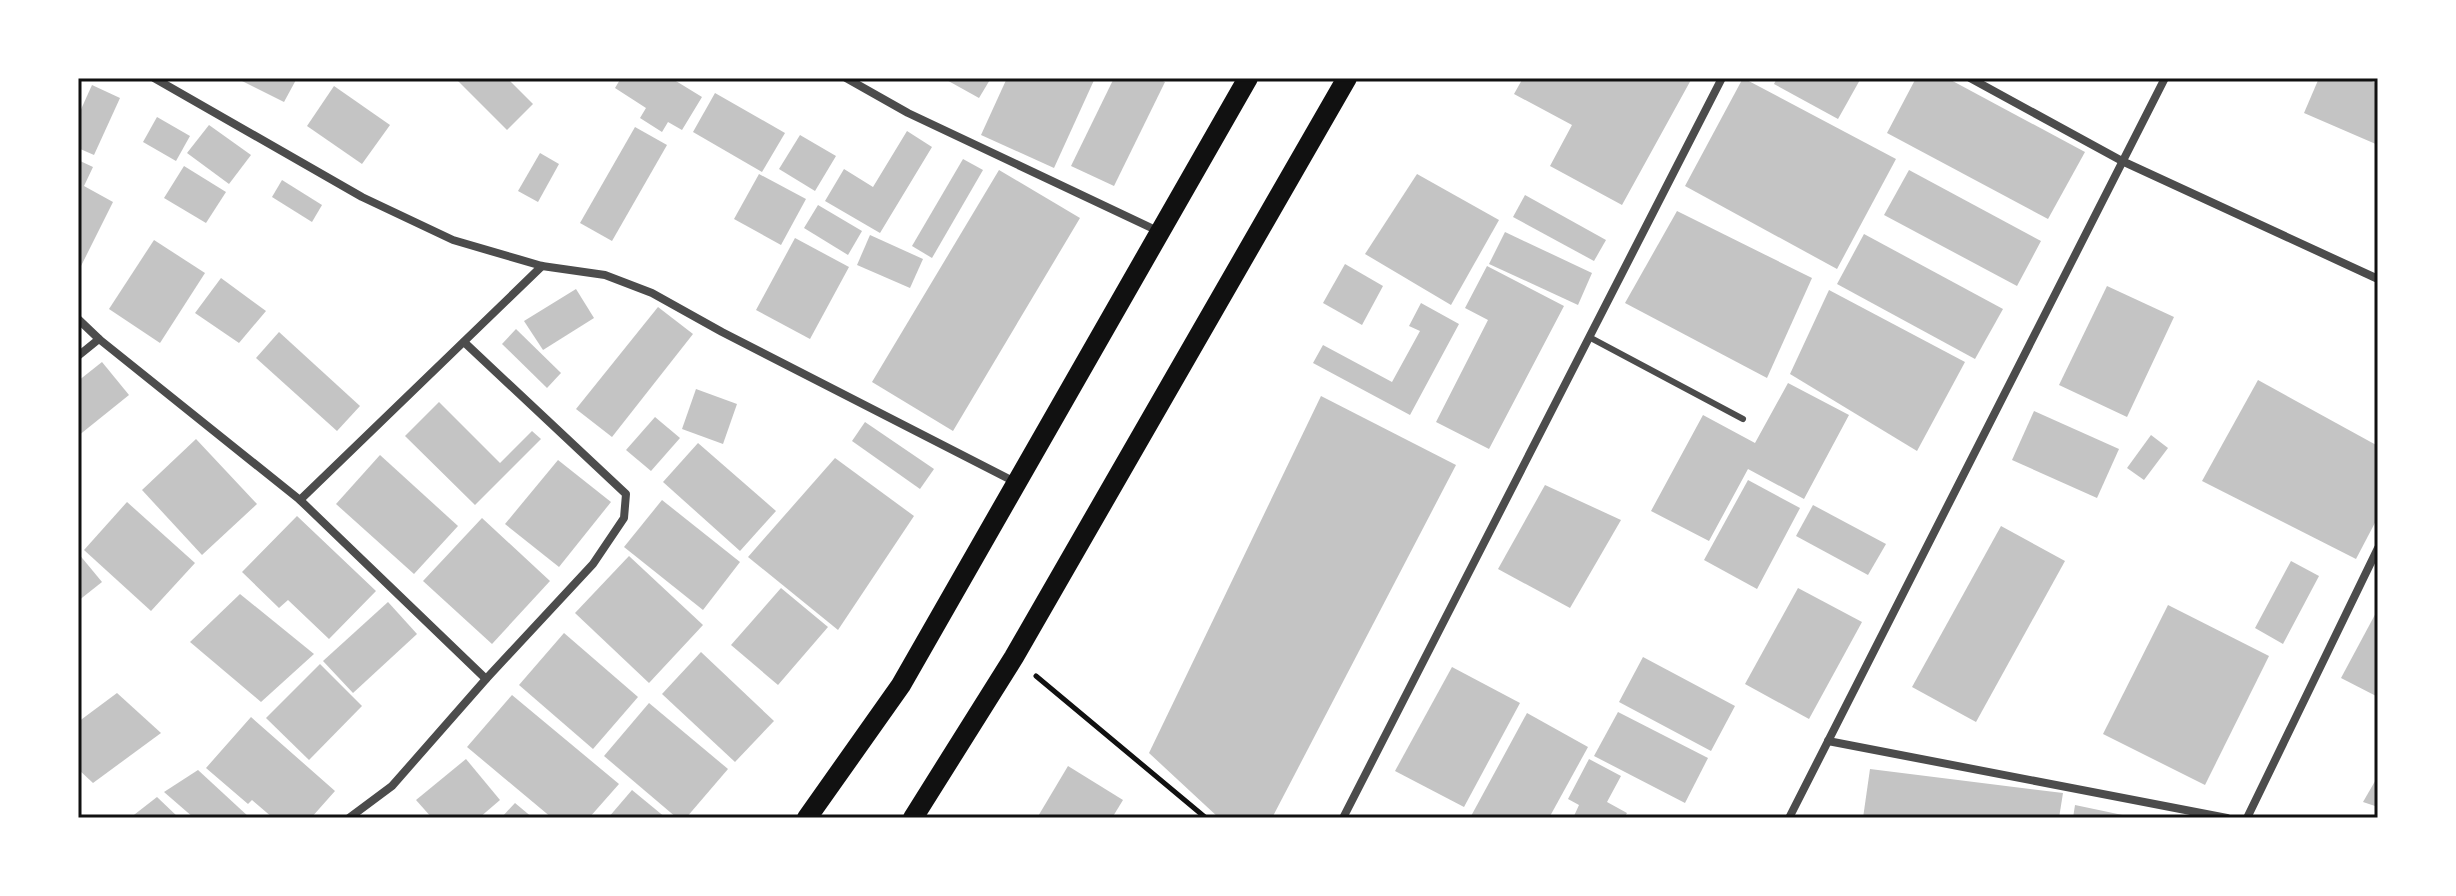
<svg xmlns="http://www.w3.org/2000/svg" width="2456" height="896" viewBox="0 0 2456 896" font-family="Barlow,sans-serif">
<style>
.building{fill:#c4c4c4}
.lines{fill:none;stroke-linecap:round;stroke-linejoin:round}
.path{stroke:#111;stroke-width:5}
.service{stroke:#4c4c4c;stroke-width:6}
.minor{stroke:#4c4c4c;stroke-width:8}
.primary{stroke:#111;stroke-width:20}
.neatline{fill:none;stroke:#111;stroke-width:3}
</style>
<rect width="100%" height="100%" fill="#fff"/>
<!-- building -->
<g class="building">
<path d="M236,78h61l-13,24z"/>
<path d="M455,78h52l26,26 -26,26z"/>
<path d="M621,78h50l31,19 -20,33 -14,-8 -6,10 -22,-14 6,-10 -31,-20z"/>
<path d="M943,78h48l-12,20z"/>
<path d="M1007,78h88l-41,90 -73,-33z"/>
<path d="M1114,78h43l8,4 -51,104 -43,-20z"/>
<path d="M1523,78h169l-70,127 -72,-39 22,-41 -58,-31z"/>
<path d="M1743,78l153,81 -59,110 -152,-83z"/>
<path d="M1777,78h84l-23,41 -64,-35z"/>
<path d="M1916,78h31l138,74 -37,67 -161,-86z"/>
<path d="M2319,78h46l13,6v61l-74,-32z"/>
<path d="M92,85l28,13 -26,57 -16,-7v-32z"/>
<path d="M334,86l56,39 -28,39 -55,-38z"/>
<path d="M715,93l70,40 -23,39 -69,-40z"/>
<path d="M157,117l33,19 -14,25 -33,-19z"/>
<path d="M209,125l42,30 -22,29 -42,-31z"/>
<path d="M635,127l32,18 -55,96 -32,-18z"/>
<path d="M907,131l25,16 -52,86 -55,-32 19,-32 29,18z"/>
<path d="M800,135l36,21 -21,35 -36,-22z"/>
<path d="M540,153l19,11 -21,38 -20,-11z"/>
<path d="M963,159l20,11 -51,88 -20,-12z"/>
<path d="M78,160l15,7 -9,19 29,16 -32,64 -3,-2z"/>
<path d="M184,166l42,26 -20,31 -42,-25z"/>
<path d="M999,170l81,48 -127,213 -81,-49z"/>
<path d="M1909,170l132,71 -24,45 -133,-71z"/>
<path d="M759,174l47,25 -25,46 -47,-26z"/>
<path d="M1417,174l82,46 -48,85 -86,-51z"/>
<path d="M282,180l40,25 -10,17 -40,-25z"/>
<path d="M1525,195l81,45 -12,21 -81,-44z"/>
<path d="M818,205l44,26 -14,24 -44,-27z"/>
<path d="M1677,211l135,67 -45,100 -142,-75z"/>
<path d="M1505,232l87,41 -14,32 -89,-41z"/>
<path d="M1864,234l139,75 -28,50 -138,-75z"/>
<path d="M870,235l53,24 -13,29 -53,-23z"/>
<path d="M795,238l54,29 -39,72 -54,-29z"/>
<path d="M154,240l51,33 -45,70 -51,-34z"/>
<path d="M1345,264l38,22 -21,39 -39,-22z"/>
<path d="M1487,266l77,40 -75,143 -53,-27 52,-102 -23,-12z"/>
<path d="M221,278l45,33 -27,32 -44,-30z"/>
<path d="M2107,286l67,31 -47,100 -68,-32z"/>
<path d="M576,289l18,29 -51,32 -19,-29z"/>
<path d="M1829,290l136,72 -48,89 -127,-77z"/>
<path d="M1421,303l38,21 -49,91 -97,-52 10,-18 69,37 28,-51 -11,-5z"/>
<path d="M658,307l35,27 -81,103 -36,-28z"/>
<path d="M516,329l45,44 -14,15 -45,-44z"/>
<path d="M279,332l81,74 -23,25 -81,-73z"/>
<path d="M102,362l27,33 -51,41v-55z"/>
<path d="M2258,380l120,66v71l-22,42 -154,-78z"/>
<path d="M1788,383l61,32 -45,84 -56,-30 -39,72 -58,-30 52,-96 52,28z"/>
<path d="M696,389l41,15 -14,40 -41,-15z"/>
<path d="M1321,396l135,69 -184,353h-53l-70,-65z"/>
<path d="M439,402l61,61 32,-32 9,8 -66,66 -70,-69z"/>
<path d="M2034,411l85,38 -22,49 -85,-38z"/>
<path d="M655,417l25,21 -29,33 -25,-21z"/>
<path d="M865,422l69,47 -14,20 -68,-48z"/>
<path d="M2151,435l17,13 -24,32 -17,-12z"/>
<path d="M196,439l61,65 -55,51 -60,-65z"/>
<path d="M698,443l78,68 -36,40 -77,-69z"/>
<path d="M380,455l78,71 -44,48 -78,-70z"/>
<path d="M835,458l79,58 -76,114 -90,-73z"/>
<path d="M558,460l53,42 -52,65 -54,-43z"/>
<path d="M1748,480l52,28 -43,81 -53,-29z"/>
<path d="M1545,485l76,35 -51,88 -72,-39z"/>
<path d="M662,500l78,62 -37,48 -79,-63z"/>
<path d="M127,502l68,61 -44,48 -67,-61z"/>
<path d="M1813,505l73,39 -18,31 -72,-39z"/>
<path d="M297,516l79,75 -47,48 -41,-39 -9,8 -37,-36z"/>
<path d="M482,518l68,63 -58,63 -69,-63z"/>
<path d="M2001,526l64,35 -89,161 -64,-35z"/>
<path d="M78,553l24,29 -24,19z"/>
<path d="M629,556l74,69 -54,58 -74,-70z"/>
<path d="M2291,561l28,15 -36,68 -28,-16z"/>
<path d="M781,588l47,39 -50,58 -47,-40z"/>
<path d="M1798,588l64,34 -53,97 -64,-35z"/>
<path d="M240,594l74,60 -53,48 -71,-60z"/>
<path d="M388,602l29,32 -64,59 -30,-32z"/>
<path d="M2168,605l101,51 -64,129 -102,-51z"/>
<path d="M2378,609v88l-37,-19z"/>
<path d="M564,633l74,64 -45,52 -74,-64z"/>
<path d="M701,652l73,69 -39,41 -73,-68z"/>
<path d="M1643,657l92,49 -24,45 -92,-49z"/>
<path d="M320,664l42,42 -53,54 -43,-42z"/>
<path d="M1452,667l68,36 -56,104 -69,-36z"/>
<path d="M117,693l44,40 -68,50 -15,-14v-47z"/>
<path d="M512,695l107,89 -30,34h-37l-85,-71z"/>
<path d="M649,703l79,66 -42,49h-9l-73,-62z"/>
<path d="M1618,712l90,46 -23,45 -91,-47z"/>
<path d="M1527,713l61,34 -39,71h-79z"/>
<path d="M251,717l84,74 -24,27h-38l-21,-18 -4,4 -42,-36z"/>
<path d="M466,759l34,41 -21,18h-47l-16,-18z"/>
<path d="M1589,759l32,17 -14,26 20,11 -3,5 -50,-2 5,-11 -11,-6z"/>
<path d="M1068,766l55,34 -11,18h-75z"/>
<path d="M1870,769l193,24 -4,25h-196z"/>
<path d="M198,770l52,48h-56l-30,-26z"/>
<path d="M2378,776v31l-15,-5z"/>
<path d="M632,790l34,28h-58z"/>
<path d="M157,797l22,21h-49z"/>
<path d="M515,803l18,15h-32z"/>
<path d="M2075,805l57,12 -1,1h-58z"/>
</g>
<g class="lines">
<!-- path -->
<path class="path" d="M1036,676l170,142"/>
<!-- service -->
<path class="service" d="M1589,337l154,82"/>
<!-- minor -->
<g class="minor">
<path d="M154,78l208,119 91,43 89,26 63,9 47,18 70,39 293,150"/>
<path d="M846,78l62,35 252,119"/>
<path d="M1970,78l152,83 256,118"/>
<path d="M78,319l21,20 201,161 242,-234"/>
<path d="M78,356l21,-17"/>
<path d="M300,500l186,179"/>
<path d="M1828,741l399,77"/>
<path d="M349,818l43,-32 94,-107 107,-115 31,-46 2,-24 -162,-152"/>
<path d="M1343,818l379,-740"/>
<path d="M1789,818l376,-740"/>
<path d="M2247,818l131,-270"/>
</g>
<!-- primary -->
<g class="primary">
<path d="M807,818l94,-133 347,-607"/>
<path d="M913,818l101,-161 333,-579"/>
</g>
</g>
<!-- border -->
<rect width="2456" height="896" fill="none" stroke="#ffffff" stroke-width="160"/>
<rect x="80" y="80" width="2296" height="736" class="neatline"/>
</svg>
